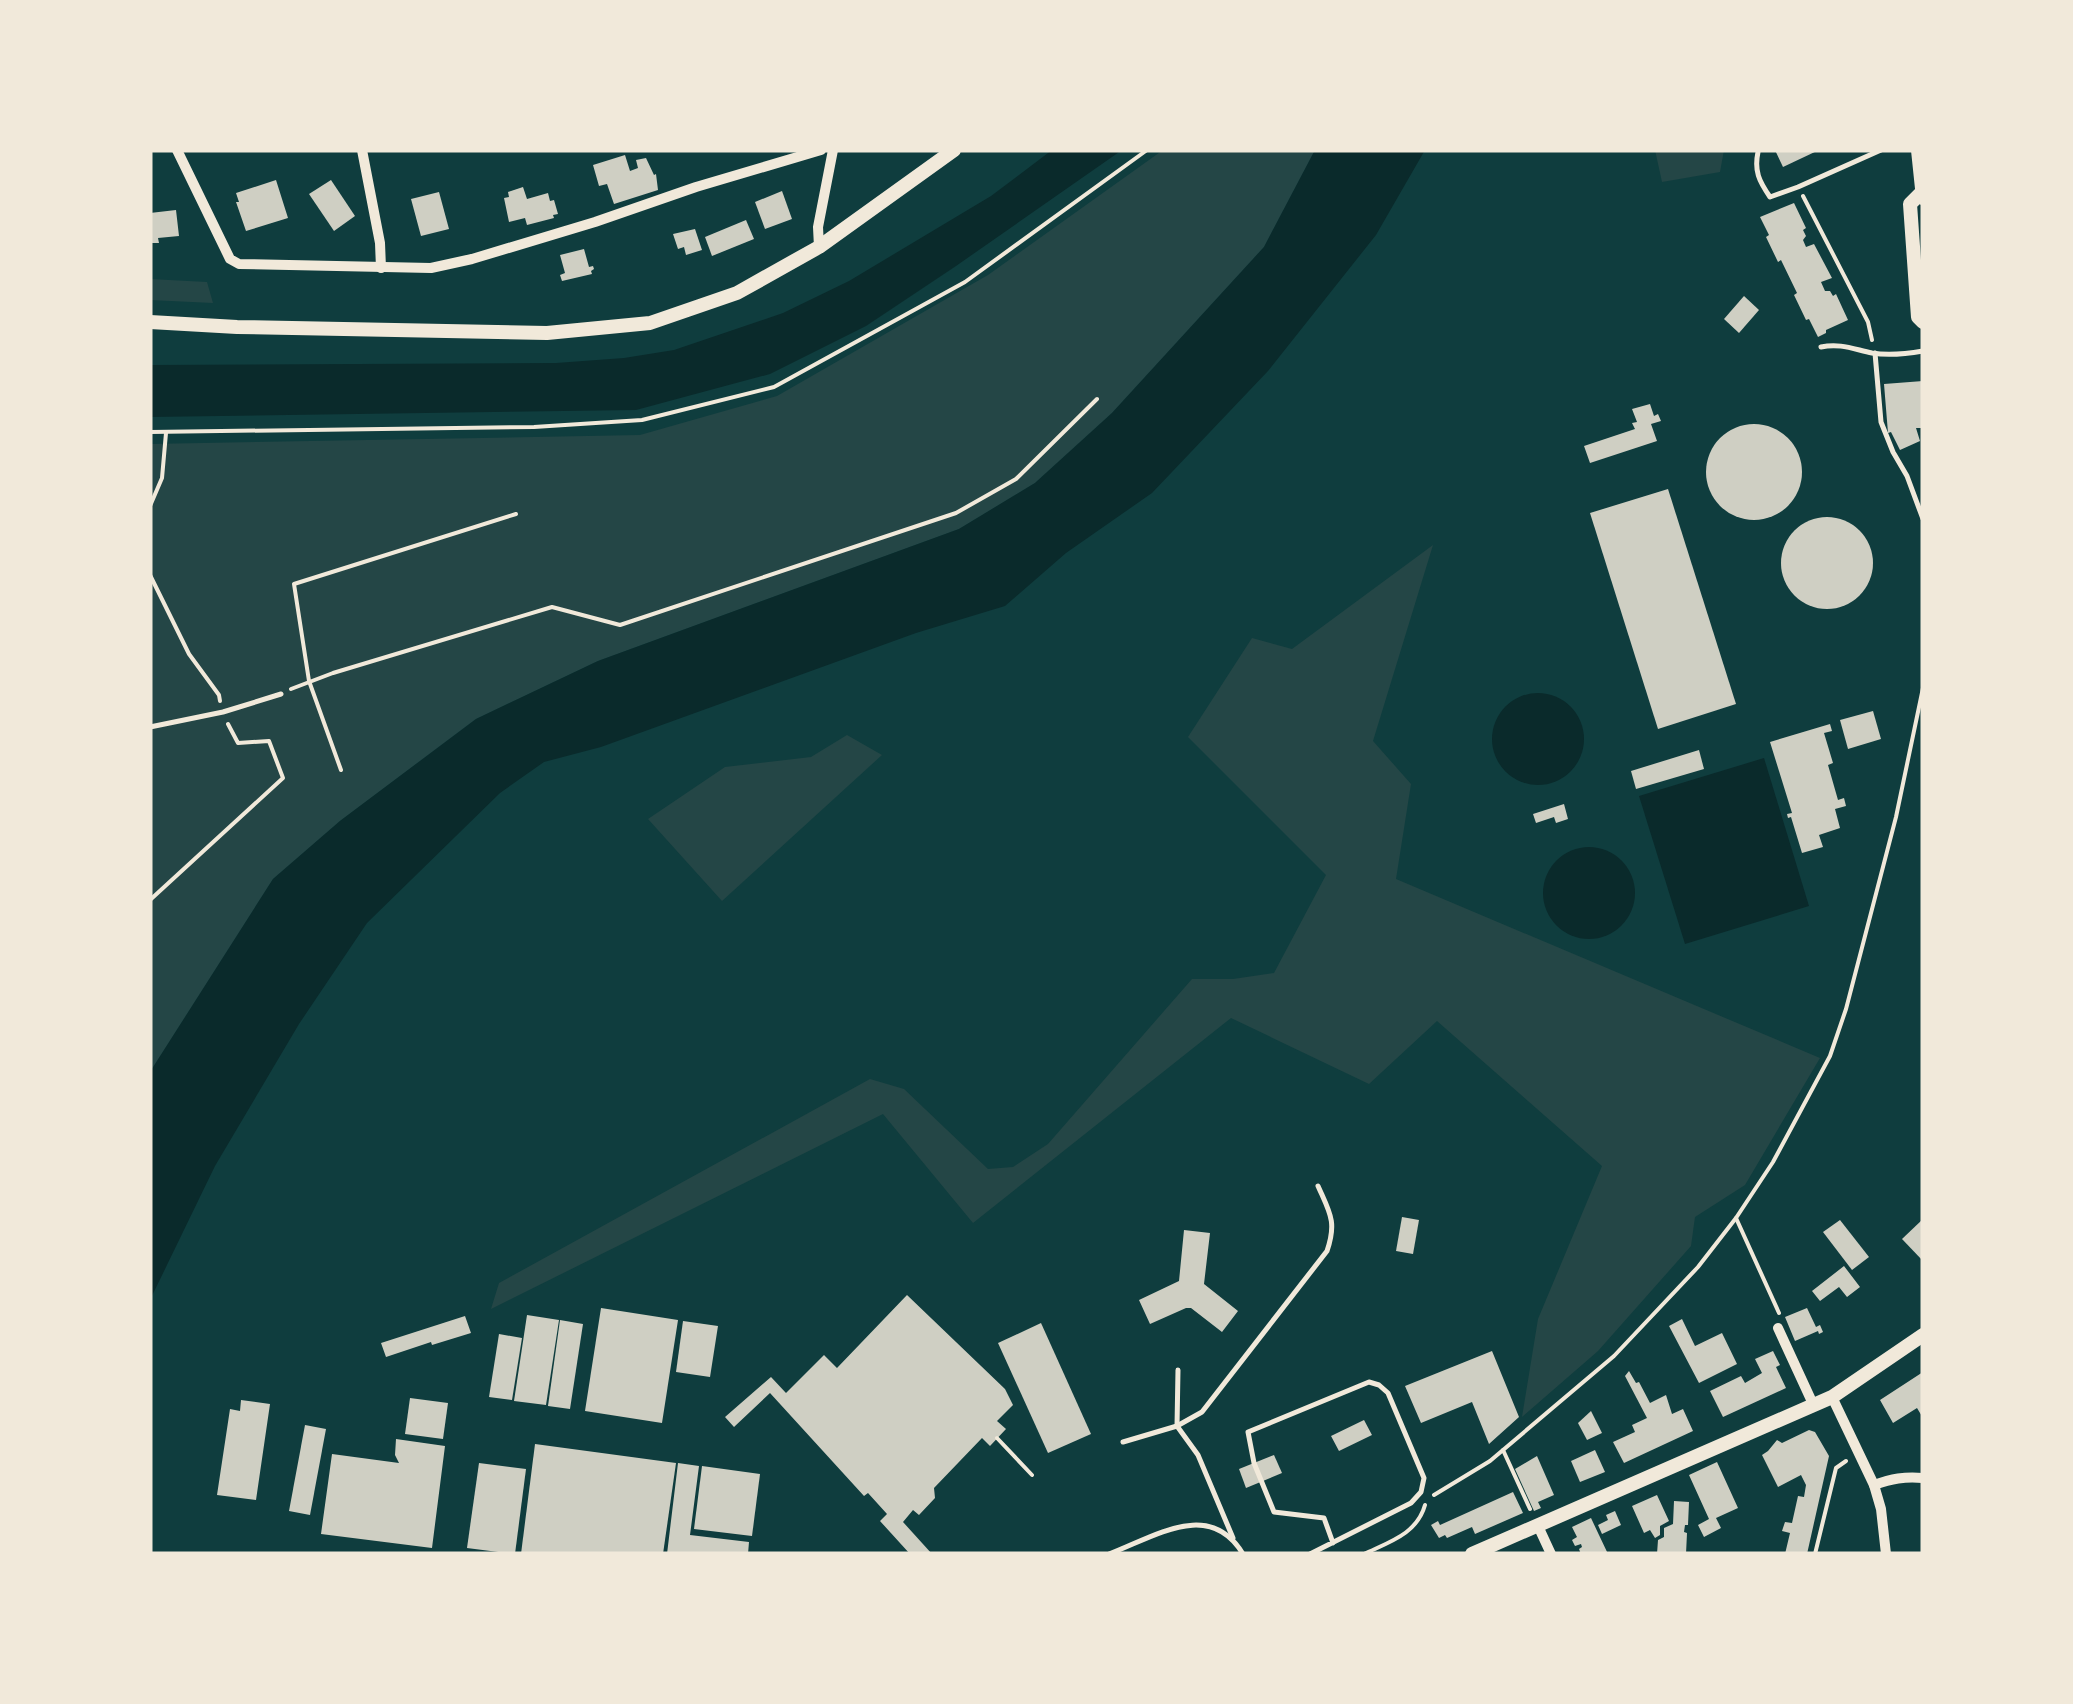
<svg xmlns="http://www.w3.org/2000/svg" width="2073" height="1704" viewBox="0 0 2073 1704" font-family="'Work Sans',sans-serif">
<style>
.green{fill:#244646}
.water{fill:#0a2a2b}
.building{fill:#cfcfc3}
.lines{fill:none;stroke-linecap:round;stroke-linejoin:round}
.path{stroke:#f1e9da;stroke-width:4}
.service{stroke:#f1e9da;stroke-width:5}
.minor{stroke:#f1e9da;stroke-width:10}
.secondary{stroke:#f1e9da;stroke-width:14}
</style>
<rect width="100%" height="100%" fill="#0f3d3e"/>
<!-- green -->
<g class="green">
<path d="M1163,150h152l-51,97 -152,166 -77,70 -76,46 -361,132 -122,58 -136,102 -67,58 -123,193v-628l490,-9 137,-39 211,-121z"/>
<path d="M1655,150h69l-4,22 -58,10z"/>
<path d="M150,279l57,3 6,21 -63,-3z"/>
<path d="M1433,545l-60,196 38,43 -15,95 424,179 -75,127 -50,32 -4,29 -93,105 -76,66 16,-98 64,-153 -165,-145 -68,63 -138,-66 -258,205 -90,-109 -392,195 8,-26 371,-204 34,10 84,80 25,-2 35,-23 144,-165h41l41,-6 52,-98 -138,-138 64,-99 40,11z"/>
<path d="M847,735l35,20 -160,146 -74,-82 77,-52 86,-10z"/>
</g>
<!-- water -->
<g class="water">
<path d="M1052,150h70l-166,116 -90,60 -96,48 -134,36 -486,7v-52l406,-2 68,-5 50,-8 109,-37 66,-32 142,-85z"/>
<path d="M1315,150h110l-49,85 -108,136 -116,122 -86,60 -61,53 -89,27 -315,114 -57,15 -44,31 -133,130 -68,101 -84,142 -65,134v-228l123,-193 67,-58 136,-102 122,-58 361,-132 76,-46 77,-70 152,-166z"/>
<circle cx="1538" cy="739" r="46"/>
<path d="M1764,758l45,148 -124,38 -46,-148z"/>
<circle cx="1589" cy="893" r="46"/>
</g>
<!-- building -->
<g class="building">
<path d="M1775,150h44l-36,17z"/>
<path d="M625,155l5,16 8,-3 -2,-8 10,-2 8,17 2,-1 2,16 -44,14 -7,-20 -8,2 -6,-21z"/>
<path d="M276,180l12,38 -42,13 -10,-29h3l-3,-9z"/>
<path d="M331,180l24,36 -21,15 -25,-37z"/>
<path d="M523,187l4,12 21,-6 2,8 4,-1 4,14 -5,1 1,3 -27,7 -2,-7 -16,4 -5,-24 5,-1 -1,-5z"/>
<path d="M782,191l10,28 -27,10 -10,-27z"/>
<path d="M439,192l10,37 -28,7 -10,-37z"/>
<path d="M1794,203l12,25 -3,2 3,6 -3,4 3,7 8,-3 18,34 -11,4 4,9h5l3,5 3,-2 12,26 -22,10v3l-8,4 -9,-18 -3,1 -12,-25 3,-2 -16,-33 -3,2 -12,-25 3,-2 -9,-18z"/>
<path d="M176,210l3,26 -21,2 1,5h-9v-30z"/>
<path d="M746,220l8,19 -42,17 -7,-19z"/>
<path d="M695,229l7,21 -16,5 -2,-8 -6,2 -5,-15z"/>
<path d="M584,249l5,18 4,-1 1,3 -3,2 1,3 -30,7 -2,-6 5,-2 -5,-18z"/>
<path d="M1744,296l15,14 -20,23 -15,-14z"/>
<path d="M1923,381v47h-7l4,13 -20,9 -9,-18 -3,1 -4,-49z"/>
<path d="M1650,404l4,12 4,-2 3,7 -10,3 6,17 -67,22 -6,-17 51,-17 -3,-6 5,-1 -5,-13z"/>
<circle cx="1754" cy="472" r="48"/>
<path d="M1668,489l68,215 -78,25 -68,-216z"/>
<circle cx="1827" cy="563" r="46"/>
<path d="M1873,711l8,28 -33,10 -8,-29z"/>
<path d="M1830,724l2,7 -8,2 9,30 -5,2 10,35 6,-2 2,8 -11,3 5,19 -21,7 4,12 -21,6 -11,-36 -3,1 -1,-4 5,-1 -22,-71z"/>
<path d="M1699,750l5,19 -68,20 -5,-18z"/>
<path d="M1564,804l4,15 -12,4 -2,-6 -18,6 -3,-9z"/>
<path d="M1402,1217l17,3 -6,34 -17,-3z"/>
<path d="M1923,1219v42l-21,-22z"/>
<path d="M1840,1220l29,37 -17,13 -29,-38z"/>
<path d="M1184,1230l26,3 -6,51 34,27 -16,21 -31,-24h-5l-36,16 -11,-24 40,-19z"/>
<path d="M1844,1266l16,21 -13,10 -8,-10 -19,14 -8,-10z"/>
<path d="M907,1295l98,94 8,16 -16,16 9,8 -16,17 -8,-8 -48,50 1,10 -16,17 -6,-5 -10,12 29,32h-22l-30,-33 7,-7 -19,-21 -4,3 -94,-103 -36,34 -9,-10 46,-40 15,16 38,-38 13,13z"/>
<path d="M601,1308l77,12 -16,103 -77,-12z"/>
<path d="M1807,1308l9,19 4,-2 3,7 -4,2 -1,-3 -23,10 -10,-24z"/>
<path d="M527,1315l32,5 -13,85 -32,-4z"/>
<path d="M465,1316l6,17 -39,12 -1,-3 -45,15 -5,-14z"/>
<path d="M1682,1319l13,27 27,-13 15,31 -38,19 -30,-57z"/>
<path d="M560,1320l23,4 -13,85 -22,-3z"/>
<path d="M683,1321l35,5 -8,51 -34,-5z"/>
<path d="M1041,1323l50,111 -43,19 -50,-110z"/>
<path d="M499,1334l23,4 -10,62 -23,-3z"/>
<path d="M1492,1351l27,66 -30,27 -17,-42 -51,21 -16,-37z"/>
<path d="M1773,1351l7,14 -4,2 10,21 -63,29 -13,-26 31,-15 4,7 17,-10 -7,-14z"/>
<path d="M1629,1371l7,12 3,-1 11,21 16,-8 6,19 11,-5 10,22 -69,32 -11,-21 22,-10 -3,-7 15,-7 -22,-42z"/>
<path d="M1923,1372v46l-6,-10 -24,15 -13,-23z"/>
<path d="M410,1398l38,5 -5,36 -38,-5z"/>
<path d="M241,1400l29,4 -14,96 -39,-5 13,-86 10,2z"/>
<path d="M1591,1411l11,22 -15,7 -9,-17z"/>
<path d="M1364,1420l8,15 -33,16 -8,-15z"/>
<path d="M305,1425l21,4 -16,86 -21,-4z"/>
<path d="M1809,1430l6,2 14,24 -22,98h-22l5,-21 -8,-2 3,-9 7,1 6,-27 6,1 2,-12 -5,-10 -23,12 -16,-32 6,-4 9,-11 5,3z"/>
<path d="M396,1439l49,7 -13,102 -111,-14 11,-80 67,9 -4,-8z"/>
<path d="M535,1444l141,19 -13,91h-142z"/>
<path d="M1595,1450l10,22 -25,10 -9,-21z"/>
<path d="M1274,1455l8,18 -36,15 -7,-19z"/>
<path d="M1537,1456l17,39 -16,7 3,6 -7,3 -19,-42z"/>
<path d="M1717,1462l21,46 -22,10 5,10 -17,9 -6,-12 11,-6 -20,-44z"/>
<path d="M479,1463l47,6 -11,85 -48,-6z"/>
<path d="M678,1463l21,3 -9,69 59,7 -1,12h-81z"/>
<path d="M702,1466l58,8 -8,62 -58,-7z"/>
<path d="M1513,1492l10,21 -48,21 -3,-7 -25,11 -2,-3 -6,3 -8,-13 7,-4 2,4z"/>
<path d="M1657,1495l12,26 -9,5v9l-5,3 -5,-8 -6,3 -12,-27z"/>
<path d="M1674,1501l15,1 -1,23h-3l-1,7 3,1 -1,21h-29l1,-14 6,-3v-9l9,-4z"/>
<path d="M1615,1511l6,14 -19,9 -4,-9 10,-5 -2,-5z"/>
<path d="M1591,1518l8,17 9,19h-27l-2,-5 3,-2 -1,-3 -6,2 -3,-6 5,-3 -5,-10z"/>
</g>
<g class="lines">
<!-- path -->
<g class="path">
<path d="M1803,196l65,126 4,18"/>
<path d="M150,432l384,-5 108,-7 132,-33 191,-105 182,-132"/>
<path d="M150,506l12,-28 4,-45"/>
<path d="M150,575l39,79 30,41 1,6"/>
<path d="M291,689l42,-16 219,-66 68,18 336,-112 60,-34 81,-80"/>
<path d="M341,770l-32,-89 -15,-97 222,-70"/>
<path d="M150,900l133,-122 -14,-37 -31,2 -10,-19"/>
<path d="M1736,1218l43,95"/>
<path d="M997,1438l35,37"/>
<path d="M1503,1450l27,59"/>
<path d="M1434,1495l56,-34 124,-105 84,-89 38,-49 37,-56 57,-106 16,-47 50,-192 27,-129"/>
<path d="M1364,1554c25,-12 53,-20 61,-49"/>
<path d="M1815,1554l21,-86 10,-7"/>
</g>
<!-- service -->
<g class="service">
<path d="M1758,152c-4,19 1,29 12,45l28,-10 83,-37"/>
<path d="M1821,347c19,-4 32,2 51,6 17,3 34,1 51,-2"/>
<path d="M1875,353l6,69 12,30 14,24 16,43"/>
<path d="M150,727l73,-15 58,-18"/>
<path d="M1178,1370l-1,56 21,29 35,83"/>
<path d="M1123,1442l54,-16 25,-14 125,-161c10,-29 3,-38 -9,-65"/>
<path d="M1109,1554c47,-18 101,-55 134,0"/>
<path d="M1310,1554l101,-51 10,-11 3,-14 -36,-85 -9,-8 -10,-3 -121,50 6,31 20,49 50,6 9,25"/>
</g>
<!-- minor -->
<g class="minor">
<path d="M177,150l53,109 9,5 192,4 41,-9 123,-37 101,-35 125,-37"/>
<path d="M362,150l18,93 1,25"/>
<path d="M819,247l-1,-20 15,-77"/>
<path d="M1778,1328l35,76"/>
<path d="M1832,1397l42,88 7,24 5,45"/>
<path d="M1874,1485c17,-6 31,-9 49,-7"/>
<path d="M1538,1526l13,28"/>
</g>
<!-- secondary -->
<g class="secondary">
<path d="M1918,150l5,48"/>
<path d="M1920,194l-10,10 8,113 5,5"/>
<path d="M150,322l87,5 310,6 103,-10 87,-30 82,-46 135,-97"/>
<path d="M1472,1554l360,-157 91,-62"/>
</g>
</g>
<!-- border -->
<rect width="2073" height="1704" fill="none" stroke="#f1e9da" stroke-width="305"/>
</svg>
